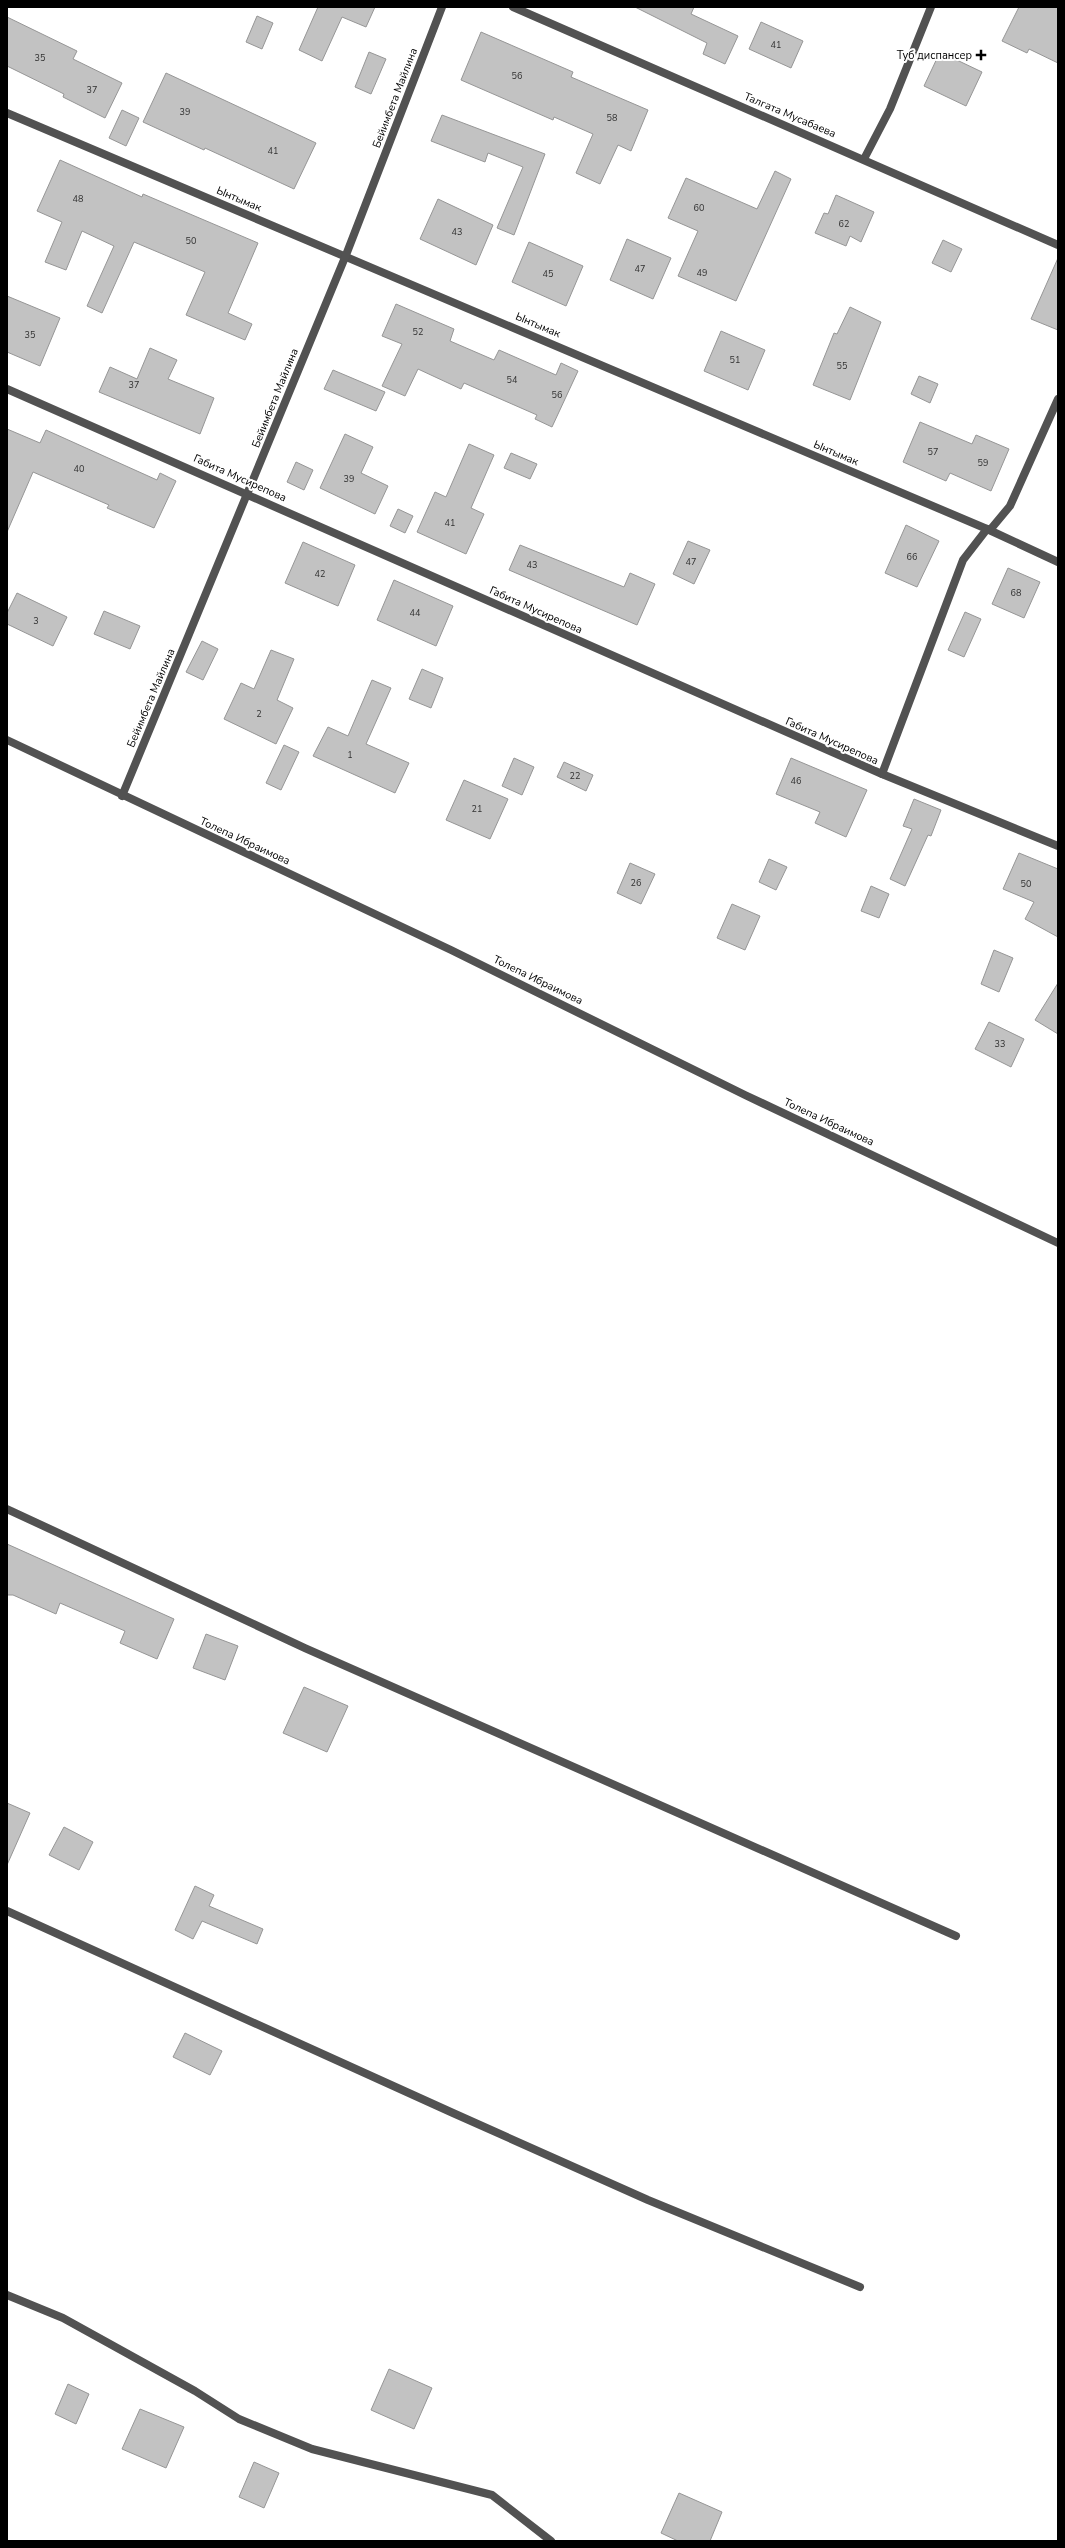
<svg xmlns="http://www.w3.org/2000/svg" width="1065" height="2548" viewBox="0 0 1065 2548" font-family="'Nunito Sans',sans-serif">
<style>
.building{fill:#c2c2c2;stroke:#969696}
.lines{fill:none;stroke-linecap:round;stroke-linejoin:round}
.street{stroke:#525252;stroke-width:8}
.poi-dot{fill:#000;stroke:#fff;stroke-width:1.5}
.labels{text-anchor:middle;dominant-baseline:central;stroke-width:4;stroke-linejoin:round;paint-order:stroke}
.number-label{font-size:9px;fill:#303030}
.poi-label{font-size:11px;fill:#000;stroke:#fff;text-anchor:end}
.street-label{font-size:11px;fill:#000;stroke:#fff}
</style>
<rect width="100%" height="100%" fill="#fff"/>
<!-- building -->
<g class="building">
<path d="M318,7h57l-9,20 -24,-10 -20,44 -23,-11z"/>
<path d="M635,7h59l-3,7 47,22 -13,28 -22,-10 4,-11z"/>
<path d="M1019,7h39v56l-29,-14 -2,4 -25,-12z"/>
<path d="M257,16l16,7 -11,26 -16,-7z"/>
<path d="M7,17l70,34 -4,8 49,24 -17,35 -42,-21 1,-3 -57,-28z"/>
<path d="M761,22l42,19 -12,27 -42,-19z"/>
<path d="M481,32l92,40 -2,5 77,33 -17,41 -13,-6 -18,39 -24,-11 17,-39 -39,-17 -1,3 -92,-40z"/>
<path d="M369,52l17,7 -15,35 -16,-7z"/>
<path d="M940,52l42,20 -16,34 -42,-20z"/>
<path d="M166,73l150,70 -22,46 -89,-41 -1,2 -61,-28z"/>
<path d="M122,110l17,8 -13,28 -17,-8z"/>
<path d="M442,115l103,39 -31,81 -17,-7 26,-61 -35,-14 -3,9 -54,-21z"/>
<path d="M60,160l82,37 1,-3 115,49 -30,70 24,11 -7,16 -59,-25 19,-43 -71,-30 -32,71 -15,-7 27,-60 -32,-15 -16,39 -21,-8 17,-40 -25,-11z"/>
<path d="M775,171l16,8 -55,122 -58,-25 20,-45 -30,-13 18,-40 71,31z"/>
<path d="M836,195l38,17 -13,30 -11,-6 -4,10 -31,-13 9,-20 4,1z"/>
<path d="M438,199l55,26 -17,40 -56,-26z"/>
<path d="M627,239l44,19 -18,41 -43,-19z"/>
<path d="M943,240l19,9 -11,23 -19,-9z"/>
<path d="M529,242l54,24 -17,40 -54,-24z"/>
<path d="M1058,258v72l-27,-11z"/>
<path d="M7,296l53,22 -20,48 -33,-14z"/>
<path d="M396,304l58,25 -4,12 44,19 5,-10 57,25 5,-12 17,8 -26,56 -17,-8 2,-4 -73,-32 -3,6 -43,-20 -13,27 -23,-10 20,-42 -20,-8z"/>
<path d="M850,307l31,15 -31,78 -37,-15 21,-52 3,1z"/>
<path d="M721,331l44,19 -17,40 -44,-19z"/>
<path d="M150,348l27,12 -9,19 46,19 -14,36 -101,-42 11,-25 27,12z"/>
<path d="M333,370l52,22 -9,19 -52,-22z"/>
<path d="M919,376l19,8 -8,19 -19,-9z"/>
<path d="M920,422l52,22 4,-9 33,14 -18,42 -41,-18 -4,8 -43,-19z"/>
<path d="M7,429l33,14 6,-13 111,50 3,-7 16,8 -22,47 -47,-20 2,-3 -76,-33 -26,60z"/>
<path d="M345,434l28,13 -12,26 27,13 -13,28 -55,-26z"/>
<path d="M469,444l25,11 -23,53 13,6 -18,40 -49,-22 18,-40 11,5z"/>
<path d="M511,453l26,11 -7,15 -26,-11z"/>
<path d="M296,462l17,8 -9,20 -17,-8z"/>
<path d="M398,509l15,7 -8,17 -15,-7z"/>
<path d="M906,525l33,16 -22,46 -32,-14z"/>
<path d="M688,541l22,9 -16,34 -21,-10z"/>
<path d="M303,542l52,23 -17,41 -53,-23z"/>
<path d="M520,545l104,42 6,-14 25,11 -18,41 -128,-55z"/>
<path d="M1008,568l32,14 -16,36 -32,-14z"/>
<path d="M394,580l59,26 -17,40 -59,-26z"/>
<path d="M17,593l50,24 -14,29 -46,-22v-11z"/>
<path d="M104,611l36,15 -10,23 -36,-15z"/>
<path d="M965,612l16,7 -17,38 -16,-7z"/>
<path d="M202,641l16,8 -15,31 -17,-8z"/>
<path d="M271,650l23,9 -17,41 16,8 -17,36 -52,-25 17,-36 13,6z"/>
<path d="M422,669l21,9 -12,30 -22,-9z"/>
<path d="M372,680l19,8 -25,56 43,19 -14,30 -82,-37 15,-29 20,9z"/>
<path d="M284,745l15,7 -18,38 -15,-7z"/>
<path d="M514,758l20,9 -12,28 -20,-9z"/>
<path d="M791,758l76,32 -21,47 -31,-14 5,-11 -44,-18z"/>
<path d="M564,762l29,13 -7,16 -29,-14z"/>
<path d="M464,780l44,19 -18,40 -44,-19z"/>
<path d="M914,799l27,11 -10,26 -3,-1 -23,51 -15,-7 22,-50 -9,-3z"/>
<path d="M1019,853l39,16v68l-33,-18 9,-17 -31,-13z"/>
<path d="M769,859l18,8 -11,23 -17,-8z"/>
<path d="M630,863l25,11 -14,30 -24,-11z"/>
<path d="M871,886l18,8 -10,24 -18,-7z"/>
<path d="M732,904l28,12 -15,34 -28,-12z"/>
<path d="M994,950l19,8 -14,34 -18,-8z"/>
<path d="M1058,983v51l-23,-14z"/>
<path d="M989,1022l35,17 -13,28 -36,-18z"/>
<path d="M7,1544l167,75 -17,40 -37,-16 5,-12 -65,-28 -4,11 -43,-19h-6z"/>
<path d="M206,1634l32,12 -13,34 -32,-12z"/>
<path d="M304,1687l44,19 -21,46 -44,-19z"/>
<path d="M7,1803l23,10 -23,52z"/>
<path d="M64,1827l29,15 -14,28 -30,-15z"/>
<path d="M195,1886l19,9 -5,11 54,23 -6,15 -55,-23 -9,18 -18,-9z"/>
<path d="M185,2033l37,18 -12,24 -37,-18z"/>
<path d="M389,2369l43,19 -18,41 -43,-19z"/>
<path d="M68,2384l21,10 -13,30 -21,-10z"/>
<path d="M140,2409l44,18 -18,41 -44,-19z"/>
<path d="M254,2462l25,11 -15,35 -25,-11z"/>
<path d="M679,2493l43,19 -12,29h-32l-17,-8z"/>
</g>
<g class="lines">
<!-- street -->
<g class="street">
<path d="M513,7l545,238"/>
<path d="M7,113l980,416 71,33"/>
<path d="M864,159l26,-50 41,-102"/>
<path d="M7,389l875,385 176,72"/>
<path d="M990,530l20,-24 48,-107"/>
<path d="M7,740l444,210 294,145 313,148"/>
<path d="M882,774l81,-214 24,-31"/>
<path d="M122,796l224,-541 96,-248"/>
<path d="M7,1509l298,139 651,288"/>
<path d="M7,1911l446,202 195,87 212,87"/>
<path d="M7,2295l56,23 132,73 44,28 73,30 180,46 59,46"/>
</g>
</g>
<!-- markers -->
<path class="poi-dot" d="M979 49h4v4h4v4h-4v4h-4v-4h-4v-4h4z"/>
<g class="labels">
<!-- number labels -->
<g class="number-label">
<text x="776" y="45">41</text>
<text x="40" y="58">35</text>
<text x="517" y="76">56</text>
<text x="92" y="90">37</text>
<text x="185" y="112">39</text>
<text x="612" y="118">58</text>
<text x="273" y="151">41</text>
<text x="78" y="199">48</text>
<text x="699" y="208">60</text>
<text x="844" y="224">62</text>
<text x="457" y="232">43</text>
<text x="191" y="241">50</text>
<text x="640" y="269">47</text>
<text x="702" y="273">49</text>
<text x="548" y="274">45</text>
<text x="418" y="332">52</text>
<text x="30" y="335">35</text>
<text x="735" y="360">51</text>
<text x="842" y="366">55</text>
<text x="512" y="380">54</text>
<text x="134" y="385">37</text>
<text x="557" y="395">56</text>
<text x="933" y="452">57</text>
<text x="983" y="463">59</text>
<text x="79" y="469">40</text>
<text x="349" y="479">39</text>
<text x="450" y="523">41</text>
<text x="912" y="557">66</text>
<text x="691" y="562">47</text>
<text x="532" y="565">43</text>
<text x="320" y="574">42</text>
<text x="1016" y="593">68</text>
<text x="415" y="613">44</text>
<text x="36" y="621">3</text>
<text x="259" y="714">2</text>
<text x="350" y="755">1</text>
<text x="575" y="776">22</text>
<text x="796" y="781">46</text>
<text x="477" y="809">21</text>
<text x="636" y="883">26</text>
<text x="1026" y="884">50</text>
<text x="1000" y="1044">33</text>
</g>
<!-- poi labels -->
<g class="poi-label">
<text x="972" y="55">Туб диспансер</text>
</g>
<!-- street labels -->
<g class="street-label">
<text transform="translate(395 98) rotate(-69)">Бейимбета Майлина</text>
<text transform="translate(790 115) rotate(23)">Талгата Мусабаева</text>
<text transform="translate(239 199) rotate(23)">Ынтымак</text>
<text transform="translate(538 325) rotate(23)">Ынтымак</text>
<text transform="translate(275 398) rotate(-68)">Бейимбета Майлина</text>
<text transform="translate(836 453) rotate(23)">Ынтымак</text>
<text transform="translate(240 478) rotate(24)">Габита Мусирепова</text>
<text transform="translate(536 610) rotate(24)">Габита Мусирепова</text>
<text transform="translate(151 698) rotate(-67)">Бейимбета Майлина</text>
<text transform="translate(832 741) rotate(24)">Габита Мусирепова</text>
<text transform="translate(245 841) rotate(25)">Толепа Ибраимова</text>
<text transform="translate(538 980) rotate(26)">Толепа Ибраимова</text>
<text transform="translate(829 1122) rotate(25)">Толепа Ибраимова</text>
</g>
</g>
<!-- border -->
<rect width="1065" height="2548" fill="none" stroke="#000000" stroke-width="16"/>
</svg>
